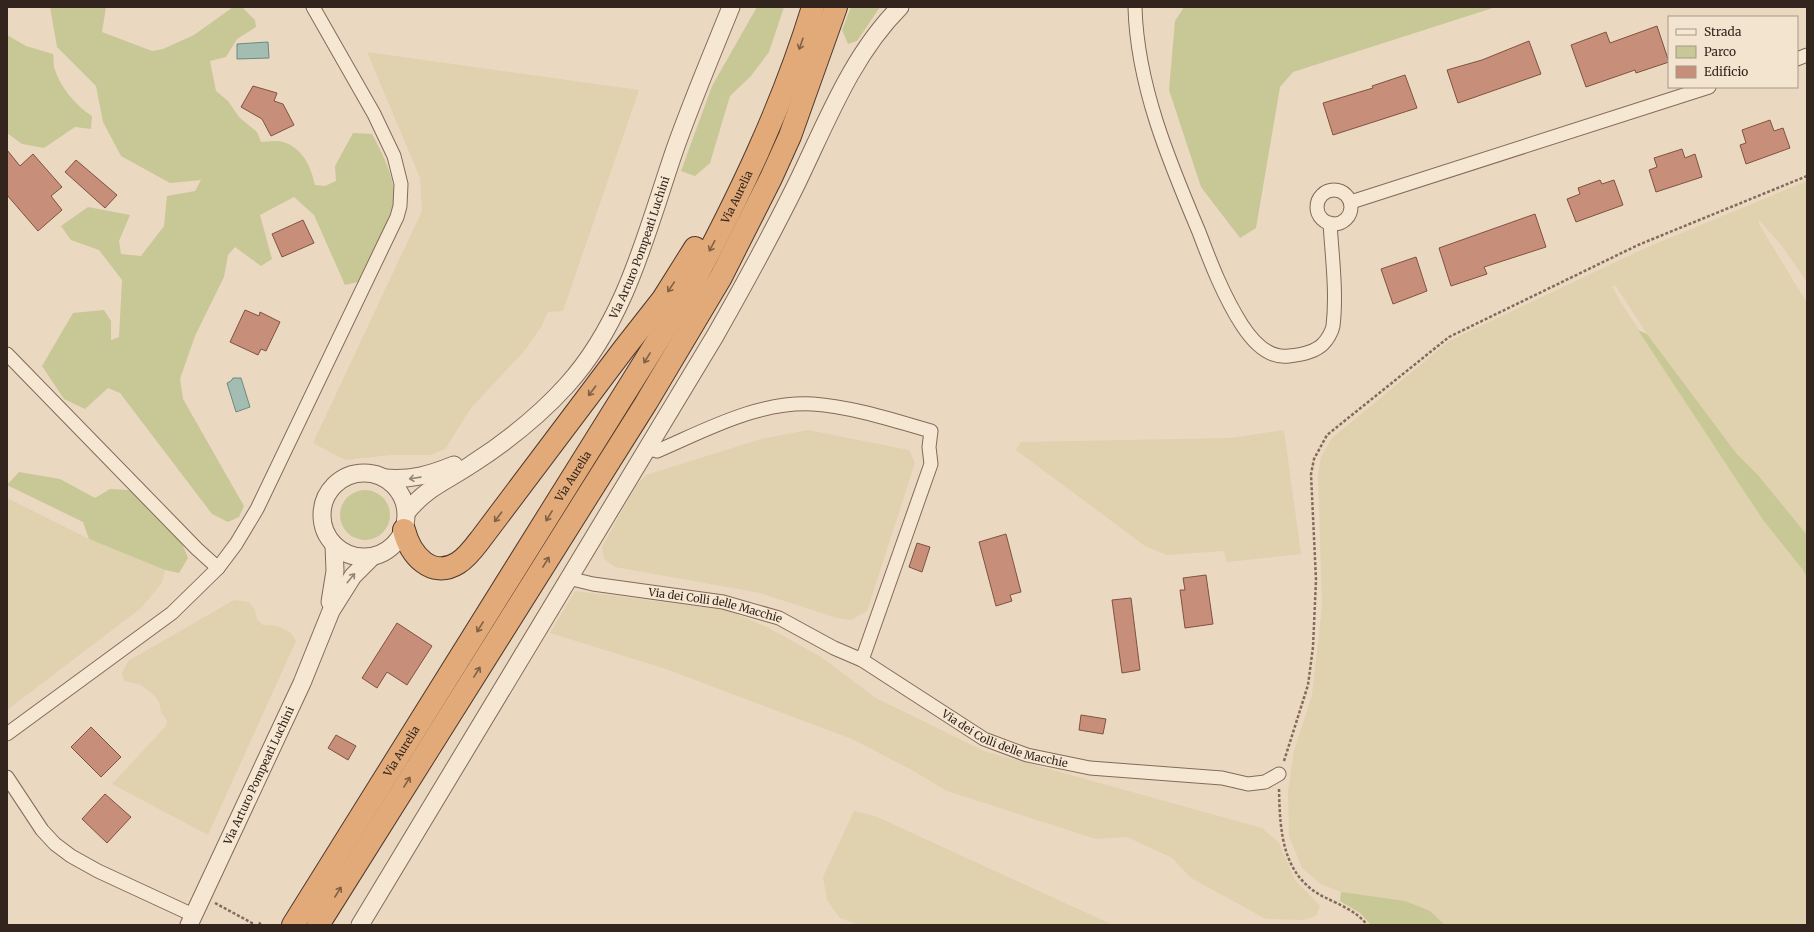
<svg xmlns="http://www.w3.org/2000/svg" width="1814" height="932" viewBox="0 0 1814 932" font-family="Merriweather,serif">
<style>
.farmland{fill:#e0d1af}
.green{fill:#c8c796}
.water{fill:#a3bdb2;stroke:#6b8a7e}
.building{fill:#c78f79;stroke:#805241}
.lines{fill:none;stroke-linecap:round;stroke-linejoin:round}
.minor-casing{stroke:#836a5a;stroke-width:15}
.tertiary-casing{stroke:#836a5a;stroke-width:19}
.trunk-casing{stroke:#51392e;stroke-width:24}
.path{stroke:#836a5a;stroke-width:2.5;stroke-dasharray:3 2;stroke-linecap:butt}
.minor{stroke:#f6e7d3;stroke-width:13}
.tertiary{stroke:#f6e7d3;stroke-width:17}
.trunk{stroke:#e1aa78;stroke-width:22}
.oneway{stroke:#816146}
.oneway2{stroke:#948678}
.labels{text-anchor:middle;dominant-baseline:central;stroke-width:4;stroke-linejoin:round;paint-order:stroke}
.street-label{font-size:11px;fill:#33251d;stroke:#f3e4d0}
</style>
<rect width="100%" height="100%" fill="#ebd8c1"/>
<!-- farmland -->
<g class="farmland">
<path d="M367,52l272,38 -76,221 -15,1 -7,15 -15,22 -55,59 -26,41 -15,6h-39l-46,5 -32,-17 109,-232 -2,-33z"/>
<path d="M1807,181v101l-25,-36 -24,-27 1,5 48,79v232l-49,-60 -22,-22 -89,-119 -31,-48h-4l8,15 143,219 40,50 4,8v347h-362l-15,-14 -89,-19 -20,-8 -19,-16 -13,-32 -1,-44 6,-41 18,-56 10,-88 -4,-132 3,-18 10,-18 118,-98 194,-92z"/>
<path d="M808,430l101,20 6,13 -48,148 -16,9 -14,-2 -77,-25 -145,-26 -11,-8 -2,-12 33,-60 11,-12 115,-36z"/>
<path d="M1284,430l17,124 -74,8 -3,-11 -57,4 -22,-9 -129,-96 5,-8 209,-4z"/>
<path d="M7,498l82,41 76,31 -3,13 -21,25 -134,102z"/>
<path d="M575,591l152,19 40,17 54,30 55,41 108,53 278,77 17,15 16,37 25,26 -4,10 -13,4 -37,-1 -75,-41 -19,-20 -45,-21 -31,2 -149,-48 -35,-21 -60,-31 -186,-70 -116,-36z"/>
<path d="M234,600l14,2 6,6 3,11 6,6 14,1 13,6 6,9 -88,194 -96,-51 54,-58 1,-5 -6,-9 -2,-10 -6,-8 -12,-9 -17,-4 -2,-8 6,-12z"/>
<path d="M854,811l21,5 238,109h-254l-19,-7 -13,-18 -4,-23z"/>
</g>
<!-- green -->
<g class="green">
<path d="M50,7h56l-4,25 50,19 11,-2 31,-14 39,-28h9l13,13 1,7 -19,12 -11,18 -16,4 6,30 12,10 11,16 18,15 4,10c6,0 16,-2 22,0 20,6 28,25 32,43l10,1 11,-5 -1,-15 18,-33 19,1c10,19 22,41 22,63 0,17 -28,67 -36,85l-13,3 -31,-70 -20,-18 -34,18 12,44 -11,7 -26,-19 -7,8 -4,22 -29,59 -15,43 3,20 61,107 -5,11 -11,5 -16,-8 -92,-121 -12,-5 -23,21 -21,-10 -22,-33 31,-53 31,-3 7,11v19l8,-3 3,-57 -23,-30 -28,-10 -10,-14 27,-19 42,8 -11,26 2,13 20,2 23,-30 3,-30 28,-5 6,-11 -31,3 -49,-27 -18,-34 -7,-36 -39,-39z"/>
<path d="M757,7h27l-15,45 -18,24 -21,20 -20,67 -15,13 -14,-5 31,-85z"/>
<path d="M851,7h29l-23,34 -9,3 -6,-14z"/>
<path d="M1184,7h312l-203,65 -13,15 -24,141 -16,10 -39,-51 -32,-97 6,-69z"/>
<path d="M7,35l19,11 27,8c1,5 0,11 2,16 6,18 21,36 37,46l-1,13 -16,-2 -31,21 -22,-4 -15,-11z"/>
<path d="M1638,330l9,4 89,119 22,22 49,60v43l-4,-8 -40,-50z"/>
<path d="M19,472l41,7 35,19 15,-9 20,1 51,51 7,17 -9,15 -14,-3 -76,-31 -6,-17 -76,-37z"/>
<circle cx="365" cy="515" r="25"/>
<path d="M1341,892l64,9 25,10 15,14h-74l-11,-12 -20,-12z"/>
</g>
<!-- water -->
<g class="water">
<path d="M268,42l1,16 -32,1v-15z"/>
<path d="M233,378h8l9,29 -14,5 -9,-29 4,-2z"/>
</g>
<!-- building -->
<g class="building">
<path d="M1657,26l12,36 -33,11 -1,-3 -49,17 -15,-42 35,-13 4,11z"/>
<path d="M1529,41l12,33 -83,29 -11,-33 35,-10z"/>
<path d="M1405,75l12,33 -84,27 -10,-32 50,-15 -1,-2z"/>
<path d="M253,86l24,7 -3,8 9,3 11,21 -23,11 -9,-17 -21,-12z"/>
<path d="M1770,120l4,11 9,-3 7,20 -44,16 -6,-19 6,-2 -4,-13z"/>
<path d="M1682,149l3,9 10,-4 7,23 -46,15 -7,-22 8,-3 -3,-9z"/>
<path d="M7,150l13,16 13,-12 29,33 -11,9 11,14 -24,21 -31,-36z"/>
<path d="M76,160l41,35 -12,13 -40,-36z"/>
<path d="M1600,180l2,4 12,-4 9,25 -47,17 -9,-23 13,-5 -2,-6z"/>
<path d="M1535,214l11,33 -62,20 3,7 -36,12 -12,-38z"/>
<path d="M303,220l11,23 -32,14 -10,-23z"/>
<path d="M1416,257l11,34 -34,13 -12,-35z"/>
<path d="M245,310l14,6 1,-4 20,10 -14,29 -5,-2 -3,6 -28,-13z"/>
<path d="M1006,534l15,58 -11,3 2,6 -16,5 -17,-64z"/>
<path d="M917,543l13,4 -8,25 -13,-5z"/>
<path d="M1206,575l7,49 -28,4 -5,-38h5l-2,-12z"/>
<path d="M1131,598l9,72 -18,3 -10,-73z"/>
<path d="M397,623l35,23 -25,39 -20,-13 -10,16 -15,-10z"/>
<path d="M1081,715l25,4 -3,15 -24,-4z"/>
<path d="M91,727l30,30 -20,20 -30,-30z"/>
<path d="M336,735l20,11 -8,14 -20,-12z"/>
<path d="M105,794l26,23 -24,26 -25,-24z"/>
</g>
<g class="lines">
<defs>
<g id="minor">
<path d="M1135,7c2,78 34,154 64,225 12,32 25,65 43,93 11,17 26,34 47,31 10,-1 26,-4 34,-12 4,-4 9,-12 10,-18 4,-33 -1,-70 -3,-103"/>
<path d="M1797,59l10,-4"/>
<circle cx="1334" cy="207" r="17"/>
<path d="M1351,202l358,-115"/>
<path d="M7,354l190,195 21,19"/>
<path d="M647,448l10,3c49,-21 101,-50 156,-47 40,3 79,16 118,27l-2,16 2,17 -69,196"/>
<path id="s1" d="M568,578l25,6 130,18 56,16 55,30 28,12 122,79 43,16 63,13 132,10 26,6 17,-2 14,-8"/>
<path d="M7,734l165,-121 46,-45 18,-24 21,-35 140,-292 3,-11 1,-22 -7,-28 -20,-42 -61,-107"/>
<path d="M7,777l35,53 13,14 16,12 27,15 95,44"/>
</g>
<g id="tertiary">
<circle cx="364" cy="515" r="42"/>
<path d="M385,478c27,2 44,-3 69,-13"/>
<path id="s2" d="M407,512c20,-25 40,-31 65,-48 34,-22 67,-48 95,-79 59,-65 80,-155 108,-236 17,-48 37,-95 56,-142"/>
<path d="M330,602l5,-31 -1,-26"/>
<path id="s3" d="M189,925l113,-242 29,-72 22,-35 19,-19"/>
<path d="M360,925l355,-589c29,-51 57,-102 83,-155 29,-60 54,-126 102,-174"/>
</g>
<g id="trunk">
<path d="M404,530c6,24 27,50 54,33 10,-6 18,-18 25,-27l140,-186 40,-51 32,-51"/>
<path id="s4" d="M293,925l395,-633c50,-93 94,-184 125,-285"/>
<path d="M318,925l328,-522 75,-126 50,-99 19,-42 46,-129"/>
</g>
</defs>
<!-- minor casing -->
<use href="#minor" class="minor-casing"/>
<!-- tertiary casing -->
<use href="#tertiary" class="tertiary-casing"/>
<!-- trunk casing -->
<use href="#trunk" class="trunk-casing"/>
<!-- path -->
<g class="path">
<path d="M1284,761l24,-76 5,-38 3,-67 -5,-106 3,-15 13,-24 122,-98 189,-92 169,-69"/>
<path d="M1279,789c1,44 3,88 47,109 13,6 33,15 41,27"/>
<path d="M215,903l37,20 -2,2"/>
<path d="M259,925l2,-4"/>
</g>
<!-- minor -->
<use href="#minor" class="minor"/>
<!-- tertiary -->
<use href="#tertiary" class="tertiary"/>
<!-- trunk -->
<use href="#trunk" class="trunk"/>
</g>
<!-- one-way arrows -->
<defs><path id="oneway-shaft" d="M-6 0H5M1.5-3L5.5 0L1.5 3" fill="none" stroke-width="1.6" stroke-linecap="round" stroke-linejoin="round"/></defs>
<g class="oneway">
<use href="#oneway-shaft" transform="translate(801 44) rotate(109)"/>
<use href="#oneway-shaft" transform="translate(712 246) rotate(118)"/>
<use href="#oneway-shaft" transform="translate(671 287) rotate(124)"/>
<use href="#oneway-shaft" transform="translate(647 358) rotate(122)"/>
<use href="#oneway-shaft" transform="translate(592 391) rotate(127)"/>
<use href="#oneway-shaft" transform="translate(549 516) rotate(122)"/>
<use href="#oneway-shaft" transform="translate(498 517) rotate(127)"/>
<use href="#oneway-shaft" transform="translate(546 562) rotate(-58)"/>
<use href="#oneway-shaft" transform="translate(480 627) rotate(122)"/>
<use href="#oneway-shaft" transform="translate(477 672) rotate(-58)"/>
<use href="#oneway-shaft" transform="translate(407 782) rotate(-58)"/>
<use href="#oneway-shaft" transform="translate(338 892) rotate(-58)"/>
</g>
<g class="oneway2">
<use href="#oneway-shaft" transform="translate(415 478) rotate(172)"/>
<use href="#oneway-shaft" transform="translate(351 578) rotate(-51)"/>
</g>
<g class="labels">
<!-- street labels -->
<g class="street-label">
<text stroke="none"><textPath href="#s4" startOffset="853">Via Aurelia</textPath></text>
<text stroke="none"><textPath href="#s2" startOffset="362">Via Arturo Pompeati Luchini</textPath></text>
<text stroke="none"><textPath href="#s4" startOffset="529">Via Aurelia</textPath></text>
<text stroke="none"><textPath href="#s1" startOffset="150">Via dei Colli delle Macchie</textPath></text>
<text stroke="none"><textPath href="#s1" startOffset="473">Via dei Colli delle Macchie</textPath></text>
<text stroke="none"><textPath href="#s4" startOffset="205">Via Aurelia</textPath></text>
<text stroke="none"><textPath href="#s3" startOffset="165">Via Arturo Pompeati Luchini</textPath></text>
</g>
</g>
<!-- border -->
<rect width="1814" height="932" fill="none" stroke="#33251d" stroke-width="16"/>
<!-- legend -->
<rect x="1668" y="16" width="130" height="72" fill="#f3e4d0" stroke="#a69888"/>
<rect x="1676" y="29" width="20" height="6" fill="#f6e7d3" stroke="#a69888"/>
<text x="1704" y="36" font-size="12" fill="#33251d">Strada</text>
<rect x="1676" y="46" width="20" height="12" fill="#c8c796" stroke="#a69888"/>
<text x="1704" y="56" font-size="12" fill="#33251d">Parco</text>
<rect x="1676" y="66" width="20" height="12" fill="#c78f79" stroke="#a69888"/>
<text x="1704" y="76" font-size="12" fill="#33251d">Edificio</text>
</svg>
